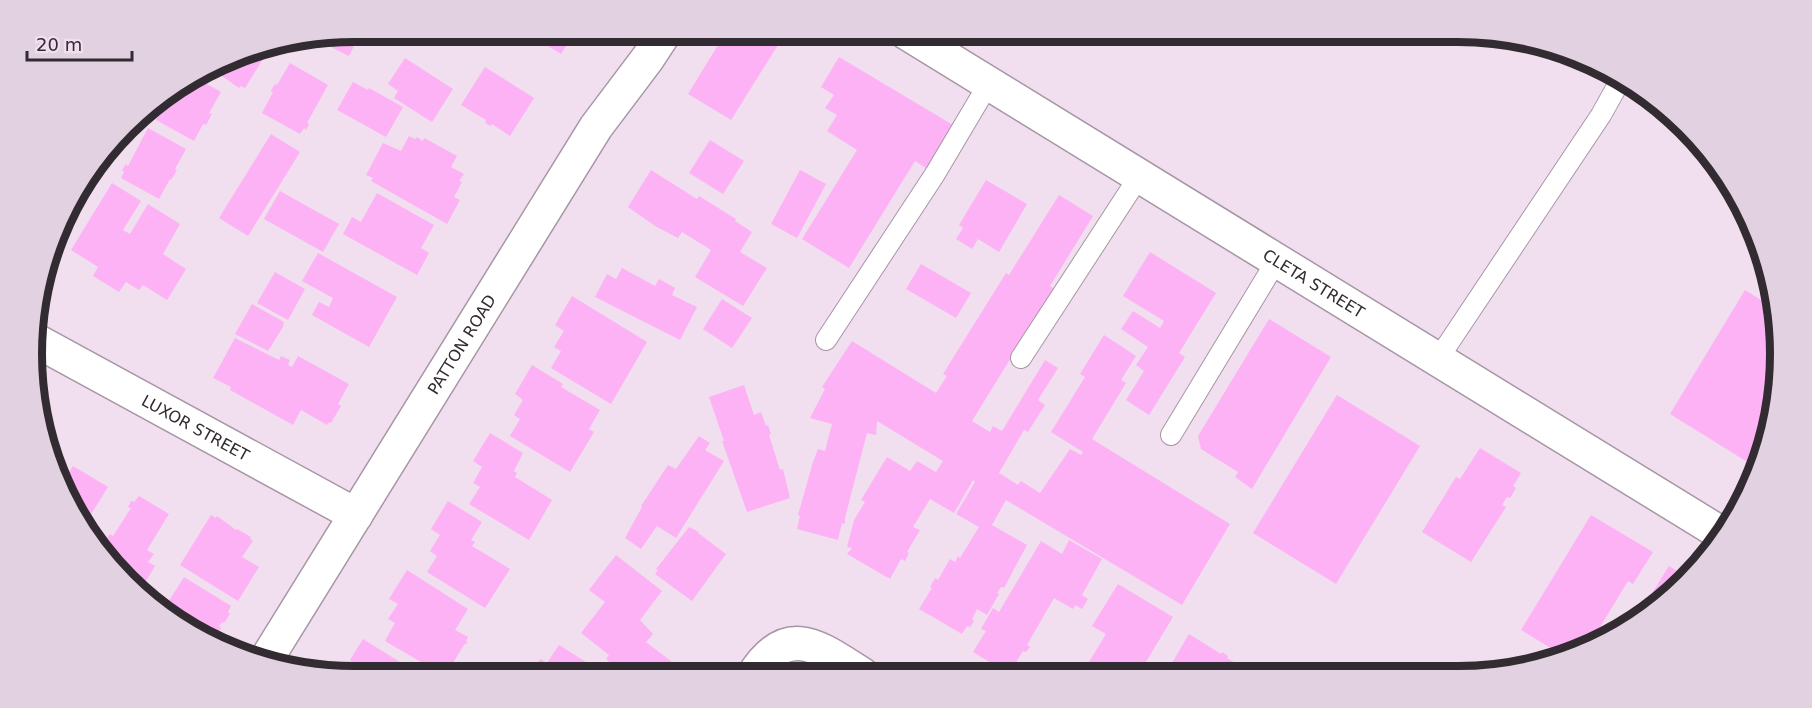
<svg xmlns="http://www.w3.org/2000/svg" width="1812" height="708" viewBox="0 0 1812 708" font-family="'DejaVu Sans',sans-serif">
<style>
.building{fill:#fdb2f5}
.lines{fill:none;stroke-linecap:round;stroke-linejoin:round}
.lane-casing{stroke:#a796a5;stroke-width:22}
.street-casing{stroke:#a796a5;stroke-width:36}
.secondary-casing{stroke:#a796a5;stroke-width:36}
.lane{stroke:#fff;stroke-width:20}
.street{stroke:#fff;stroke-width:33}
.secondary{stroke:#fff;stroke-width:33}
.labels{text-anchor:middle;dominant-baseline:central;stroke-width:4.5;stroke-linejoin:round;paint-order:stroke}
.street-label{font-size:16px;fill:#322b31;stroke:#f1dfef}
.rim{fill:none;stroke:#322b31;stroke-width:8}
</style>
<rect width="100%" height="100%" fill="#f1dfef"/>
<!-- building -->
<g class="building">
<path d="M354,32h7l-12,24 -36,-18z"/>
<path d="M524,32h51l-14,22 -18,-11 -1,2 -7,-4 2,-2z"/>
<path d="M726,32h31l21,13 -47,75 -43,-26z"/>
<path d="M262,47l6,4 -23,37 -4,-2 -2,2 -26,-18 37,-21z"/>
<path d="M839,57l119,71 -29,42 -14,-9 -66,107 -47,-29 55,-89 -30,-19 10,-16 -12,-7 9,-13 -13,-8z"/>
<path d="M405,58l48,31 -21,33 -38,-24 4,-7 -10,-7z"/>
<path d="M290,63l38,22 -21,38 2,1 -3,6 -2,-2 -4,6 -38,-21 11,-21 -2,-1 4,-7 2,1z"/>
<path d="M485,67l49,31 -24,38 -18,-12 -1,2 -6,-3 1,-3 -25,-15z"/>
<path d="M198,79l23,13 -12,21 3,1 -6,11 -3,-1 -9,17 -38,-21 3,-6 -2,-1 13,-18z"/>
<path d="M353,82l15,8 1,-2 34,19 -17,30 -49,-27z"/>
<path d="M148,128l38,21 -11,20 2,1 -6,10 -1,-1 -11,20 -38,-21 3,-6 -2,-2 4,-6 2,2z"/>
<path d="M271,134l29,18 -52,84 -29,-18z"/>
<path d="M409,136l6,3 2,-2 6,4 1,-3 33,18 -6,11 13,7 -5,7 3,1 -8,15 6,3 -13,24 -76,-43 2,-3 -7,-3 17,-32 18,8z"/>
<path d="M710,140l34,21 -21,33 -34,-21z"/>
<path d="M651,170l46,29 2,-3 37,23 -1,2 17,11 -12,20 27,16 -24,38 -48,-29 16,-27 -29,-18 -4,6 -23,-12 -27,-19z"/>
<path d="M800,170l26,14 -29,54 -26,-14z"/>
<path d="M986,180l41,24 -28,48 -21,-13 -6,10 -16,-10 7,-11 -4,-3z"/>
<path d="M112,183l29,18 -18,29 7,4 18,-30 32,20 -17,30 23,15 -19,31 -24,-15 -4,5 -13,-8 -7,10 -26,-16 5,-9 -27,-17z"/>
<path d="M280,191l59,33 -16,28 -59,-33z"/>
<path d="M377,193l57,32 -13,23 8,5 -12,22 -74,-41 9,-17 9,5z"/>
<path d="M1059,195l34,21 -43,70 9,6 -8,13 -5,-4 -74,120 18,11 3,-6 9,5 43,-71 13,8 -20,32 7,5 -17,27 -4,-2 -25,43 19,12 3,-4 19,12 30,-44 11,6 2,-3 -32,-20 34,-55 -5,-3 24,-39 32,21 -15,24 5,3 -34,56 138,85 -48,81 -176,-105 -14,25 35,20 -23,43 -3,-1 -4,6 2,1 -12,21 -10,-6 -5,11 2,1 -4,6 -3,-1 -5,8 -43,-25 13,-21 -2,-1 5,-9 3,2 12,-21 5,3 3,-6 2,2 19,-31 -23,-13 19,-32 -2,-2 -19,33 -24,-14 -17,28 7,3 -13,22 2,1 -4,8 -4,-2 -11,20 -43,-25 5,-6 -5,-1 7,-27 11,-18 -4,-2 26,-43 23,14 7,-10 19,11 7,-11 -66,-40 -1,14 -9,-2 -22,85v6l-3,-1 -4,17 -41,-11 3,-13 -2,-1 15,-53 5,-13 7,2 7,-27 -22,-6 15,-29 -3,-2 30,-46 84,52 11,-17 -4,-2 63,-101 3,2z"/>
<path d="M1150,252l66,41 -37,60 6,4 -36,58 -23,-15 18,-29 -8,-6 12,-18 -27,-18 12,-18 27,17 4,-7 -41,-25z"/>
<path d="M318,253l79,44 -28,50 -57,-32 7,-13 10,5 4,-9 -31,-17z"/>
<path d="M921,264l50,29 -15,25 -50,-29z"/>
<path d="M622,268l33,18 4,-7 16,9 -3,7 25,12 -17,33 -85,-43 12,-23 9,5z"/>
<path d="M275,272l30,17 -17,31 -31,-17z"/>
<path d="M1745,290l32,20 1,2 -9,126 -12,30 -87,-54z"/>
<path d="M572,296l75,46 -36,62 -60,-36 10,-17 -7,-4 10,-16 -9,-6z"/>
<path d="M722,299l30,19 -20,30 -29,-19z"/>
<path d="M252,304l32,18 -1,5 -15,24 -33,-17z"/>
<path d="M1269,319l62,38 -79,132 -17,-12 3,-5 -37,-23 -3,-13z"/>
<path d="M235,338l44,22 2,-4 9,4 -2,5 4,2 6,-11 51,28 -11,20 3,2 -10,17 -2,-1 -2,3 -26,-15 -8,15 -63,-35 1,-3 -18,-9z"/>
<path d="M532,365l31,19 -2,3 39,23 -11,19 5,3 -24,40 -60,-36 10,-17 -6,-4 9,-15 -8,-6z"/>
<path d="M744,385l10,30 7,-3 5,14 2,-1 3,9 -2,1 11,35 3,-1 7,29 -43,14 -25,-71h2l-15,-44z"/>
<path d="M1337,395l83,51 -84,138 -83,-51z"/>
<path d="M490,433l33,20 -9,18 3,2 -2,4 37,23 -23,40 -60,-36 11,-17 -7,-4 9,-16 -9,-6z"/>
<path d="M699,436l11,7 -5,7 19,11 -48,77 -19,-12 -16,23 -16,-11 17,-31 -1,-1 27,-41 8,4z"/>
<path d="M1480,448l41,25 -8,13 3,2 -6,10 -3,-1 -5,8 4,2 -35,55 -49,-30 34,-55 4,2z"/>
<path d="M73,466l35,21 -25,40 -19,-46z"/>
<path d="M139,496l30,18 -22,36 7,4 -6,8 7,4 -15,25 -36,-39 6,-9 -4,-3 4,-6 3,2 18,-28 -3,-1 3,-6 3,1z"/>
<path d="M448,501l34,21 -11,18 4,2 -3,4 38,23 -25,39 -58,-36 10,-16 -7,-5 10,-16 -9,-6z"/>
<path d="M211,515l5,3 1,-2 19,14 1,-1 14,8 -1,1 3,3 -11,16 17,10 -21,34 -58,-36z"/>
<path d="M1591,515l62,37 -20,32 -5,-3 -40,66 -26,8 -41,-25z"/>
<path d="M689,527l10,5 -1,1 28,21 -34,47 -37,-27 3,-4 -2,-1z"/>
<path d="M1069,540l33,19 -20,36 6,4 -6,10 -7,-4 -2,4 -19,-11 -27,47 3,2 -4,5 -3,-1 -14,23 -36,-22 13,-21 -5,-2 12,-21 6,4 42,-71 21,13z"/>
<path d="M616,555l46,36 -22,29 13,14 -7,8 26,20 -11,14h-34l-21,-17 3,-4 -28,-22 24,-31 -16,-12z"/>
<path d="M1669,566l18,11 -16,19 -35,23z"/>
<path d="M407,570l61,39 -13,21 13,7 -2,4 2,1 -4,3 -19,31 -60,-35 10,-18 -7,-4 10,-15 -9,-5z"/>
<path d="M184,577l47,29 -3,6 2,2 -6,9 -2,-1 -3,4 2,2 -6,10 -53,-26z"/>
<path d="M1118,584l55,33 -35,58h-57l25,-41 -14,-8z"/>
<path d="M1189,634l32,20 1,-2 6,4 -1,2 12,7 -6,9 -68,1z"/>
<path d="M363,639l53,33 -1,1 6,3h-53l2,-4 -20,-12z"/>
<path d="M559,645l49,31h-79l11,-17 7,4z"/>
</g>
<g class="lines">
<defs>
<g id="lane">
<path d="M826,340l109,-166 54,-91"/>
<path d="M1021,358l119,-183"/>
<path d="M1438,359l163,-244 19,-34"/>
<path d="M1171,435l106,-175"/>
</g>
<g id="street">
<path id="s1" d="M35,340l321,175"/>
<path d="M753,676c35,-57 68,-27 110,-1"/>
</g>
<g id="secondary">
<path id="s2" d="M905,32l817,502"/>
<path id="s3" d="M264,663l332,-536 52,-69 17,-26"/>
</g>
</defs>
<!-- lane casing -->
<use href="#lane" class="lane-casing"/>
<!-- street casing -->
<use href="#street" class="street-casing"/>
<!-- secondary casing -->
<use href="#secondary" class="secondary-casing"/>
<!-- lane -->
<use href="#lane" class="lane"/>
<!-- street -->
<use href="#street" class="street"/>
<!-- secondary -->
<use href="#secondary" class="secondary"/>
</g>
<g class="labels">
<!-- street labels -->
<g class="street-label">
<text stroke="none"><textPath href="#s2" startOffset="480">CLETA STREET</textPath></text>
<text stroke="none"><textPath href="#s3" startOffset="375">PATTON ROAD</textPath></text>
<text stroke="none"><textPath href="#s1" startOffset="183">LUXOR STREET</textPath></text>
</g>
</g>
<!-- crop -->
<path d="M0 0H1812V708H0ZM354 42H1458A312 312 0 0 1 1770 354V354A312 312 0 0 1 1458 666H354A312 312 0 0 1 42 354V354A312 312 0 0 1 354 42Z" fill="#e2d1e0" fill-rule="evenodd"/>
<path class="rim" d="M354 42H1458A312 312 0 0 1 1770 354V354A312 312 0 0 1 1458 666H354A312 312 0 0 1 42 354V354A312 312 0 0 1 354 42Z"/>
<!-- scale -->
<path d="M27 51v9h105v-9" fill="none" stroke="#322b31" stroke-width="3"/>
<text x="36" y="51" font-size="18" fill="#322b31" stroke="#f1dfef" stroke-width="4.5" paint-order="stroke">20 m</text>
</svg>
